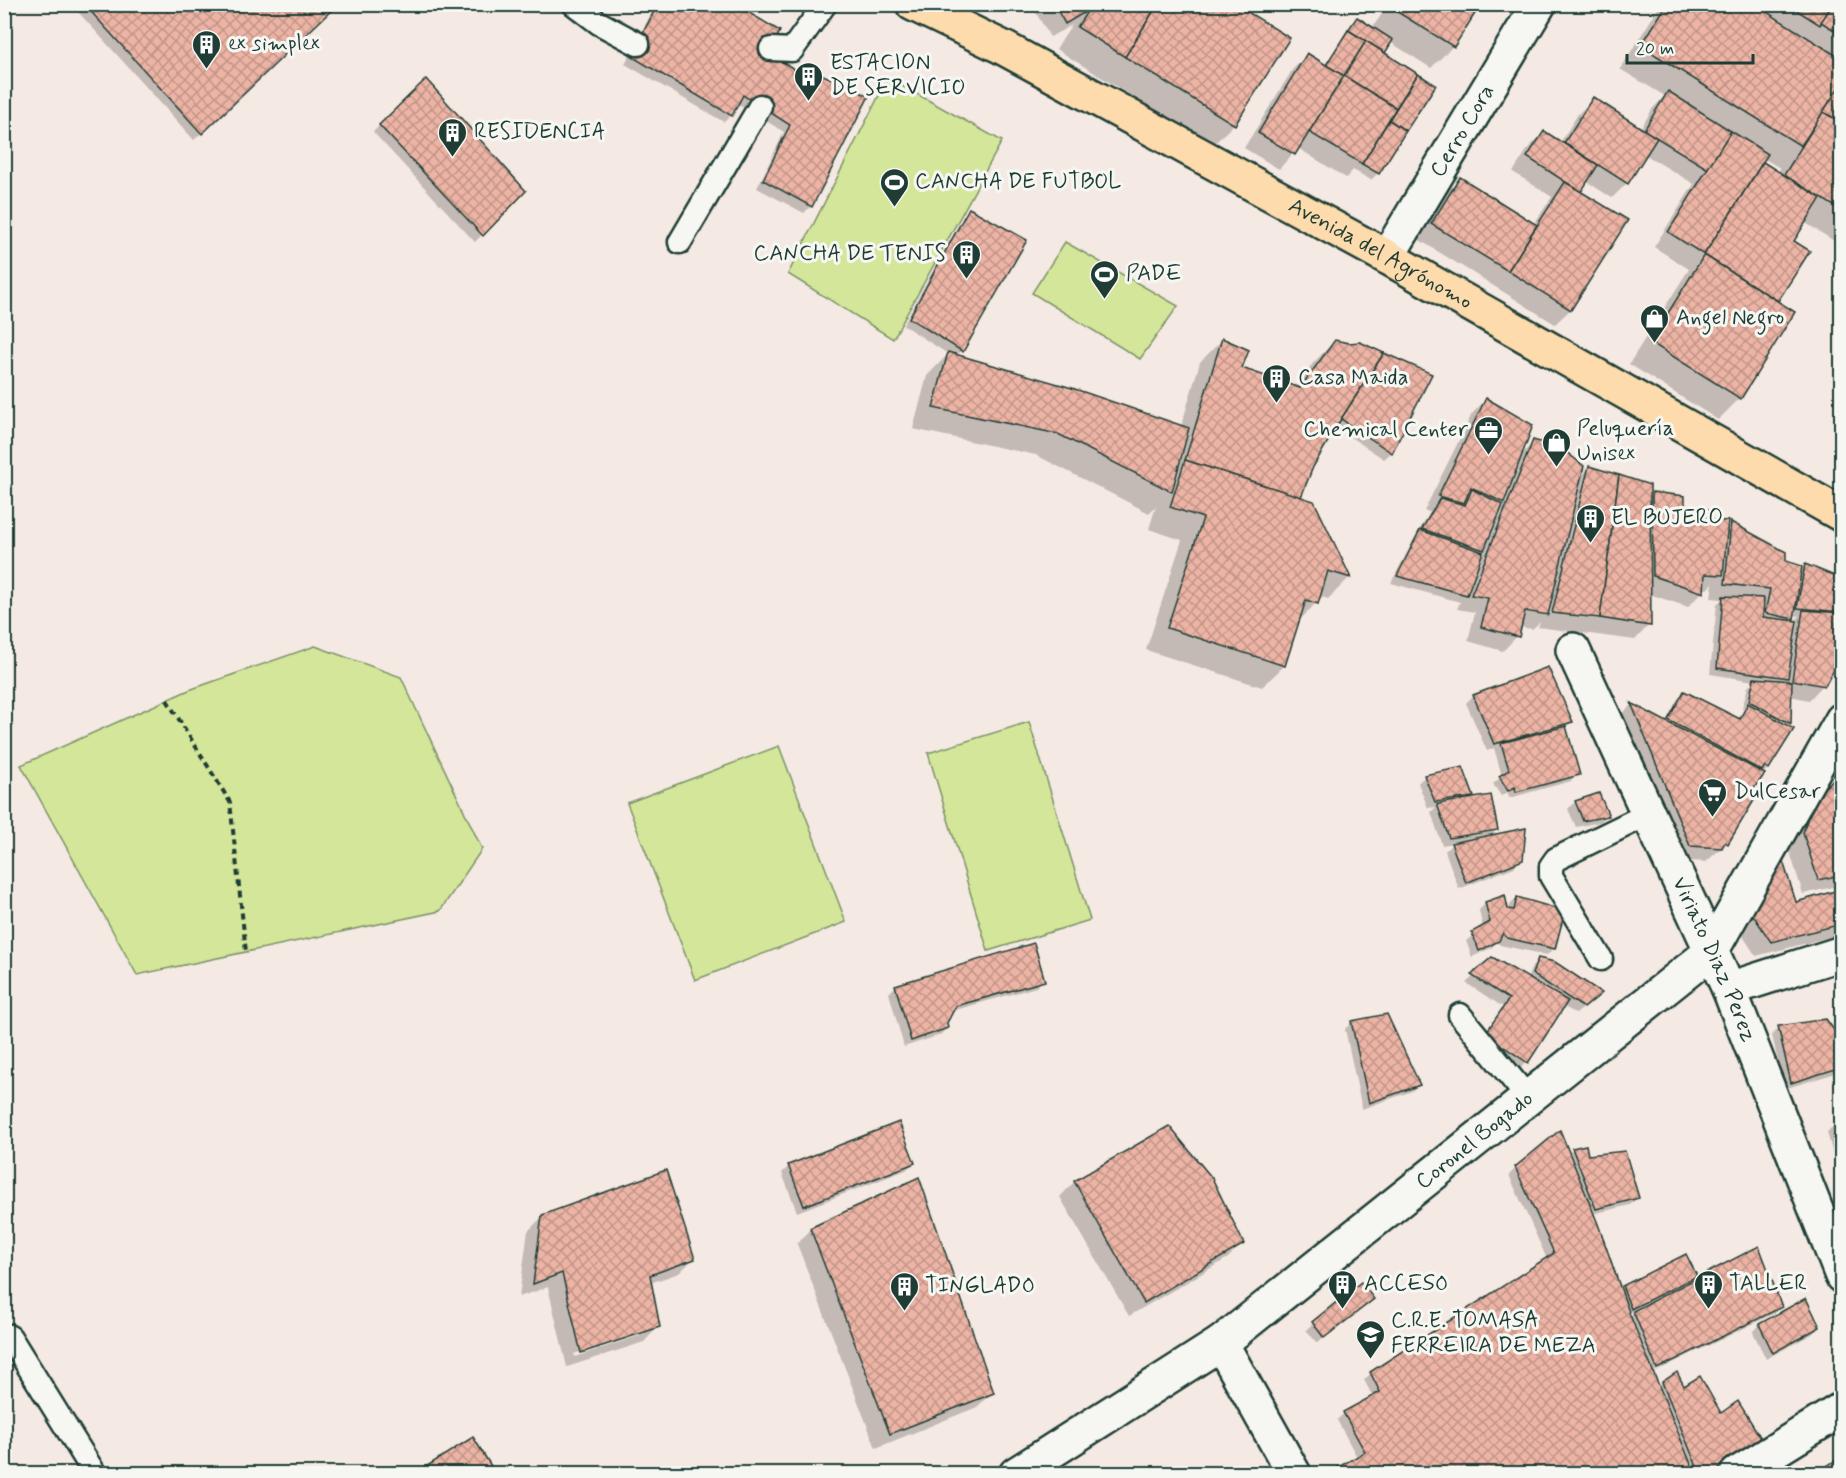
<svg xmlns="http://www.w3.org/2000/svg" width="1846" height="1478" viewBox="0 0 1846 1478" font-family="Mynerve,sans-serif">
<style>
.green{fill:#d4e69a;stroke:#7a9267;stroke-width:1.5}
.shadow{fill:#0003;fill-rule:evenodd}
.building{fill:url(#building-cross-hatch);stroke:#1f3d34;stroke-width:1.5}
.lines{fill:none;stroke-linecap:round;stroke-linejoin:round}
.lane-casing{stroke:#1f3d34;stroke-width:27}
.street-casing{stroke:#1f3d34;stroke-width:38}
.secondary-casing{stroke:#1f3d34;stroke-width:38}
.highway-casing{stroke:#1f3d34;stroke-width:38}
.path{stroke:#1f3d34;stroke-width:4;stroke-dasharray:6 4.5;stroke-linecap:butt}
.lane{stroke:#f6f6f2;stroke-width:22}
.street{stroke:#f6f6f2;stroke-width:33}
.secondary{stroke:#f6f6f2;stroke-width:33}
.highway{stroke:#fddbac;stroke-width:33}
.labels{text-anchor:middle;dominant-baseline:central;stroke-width:6;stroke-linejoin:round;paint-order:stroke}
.poi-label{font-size:22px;fill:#1f3d34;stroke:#f6f6f2;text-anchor:start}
.street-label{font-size:22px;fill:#1f3d34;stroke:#f6f6f2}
</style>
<defs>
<pattern id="building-cross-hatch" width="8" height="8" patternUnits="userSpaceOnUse" patternTransform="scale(1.5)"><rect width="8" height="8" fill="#edb4a5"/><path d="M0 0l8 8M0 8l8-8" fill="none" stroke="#bf9487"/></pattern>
</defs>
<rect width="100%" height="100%" fill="#f4e9e3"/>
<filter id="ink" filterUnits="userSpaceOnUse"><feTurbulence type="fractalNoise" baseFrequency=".0167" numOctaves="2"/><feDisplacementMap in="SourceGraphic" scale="12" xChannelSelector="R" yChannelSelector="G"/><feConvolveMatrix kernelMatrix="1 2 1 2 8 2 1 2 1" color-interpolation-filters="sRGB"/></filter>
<g filter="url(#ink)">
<!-- green -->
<g class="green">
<path d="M888,78l114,63 -109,198 -105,-65z"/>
<path d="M1065,242l113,64 -38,53 -108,-66z"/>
<path d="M315,646l86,31 81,172 -42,62 -303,64 -116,-210 168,-75z"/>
<path d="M1029,722l61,198 -102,31 -60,-198z"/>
<path d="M779,746l67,176 -151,58 -68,-177z"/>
</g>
<!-- shadow -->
<g class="shadow">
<path d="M71,4h265l-142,136z"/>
<path d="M656,4h75l34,49 47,29 8,-7 -9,131 -7,7 -47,-25 27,-56 -47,-29 -6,12 -7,7 -99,-58z"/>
<path d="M1031,4h202l54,35 -53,85 -22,22 -156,-97 16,-24 -22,12z"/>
<path d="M1367,4h112l-26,42 -22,22 -41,-26 -7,11 50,32 -55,88 -7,7 -18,-10 -7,8 -48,-30 -19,21 -35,-21 49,-79 14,-14 18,11 25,-40 7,-7 15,9 10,-14z"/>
<path d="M1661,4h181v242l-38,-24 -13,20 17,10 -32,50 -36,96 -22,22 -89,-56 60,-95 -35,-22 40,-63 -48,-29 -19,28 -15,15 -26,-17 -7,11 47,29 -56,89 -15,14 -137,-85 28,-46 15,-14 73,45 18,-27 -39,-25 16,-25 15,-14 16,10 18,-29 15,-15 47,30 13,-21 12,-12 -45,-27zM1763,158l17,10 -2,5 -15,-9 -4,4z"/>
<path d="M425,81l99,110 -49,51 -102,-110z"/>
<path d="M970,210l55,31 -64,110 -5,5 225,71 19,-65 22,-22 18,29 55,19 18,-25 22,-22 95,33 -39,79 -7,6 -49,-32 -23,39 -13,32 14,4 36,76 -21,21 -9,-3 -3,7 -18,19 -14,44 -22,21 -116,-37 36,-110 -33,-11 7,-23 -7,7 -113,-58 -123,-26 14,-53 21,-22 -45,-29 60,-108z"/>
<path d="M1486,399l34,57 14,-14 45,36 10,-10 59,30 5,-4 73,35 5,-5 69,47 5,-5 37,15v71l-19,33 -14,15 -19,-4 -1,27 -21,45 -19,24 -22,51 -21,19 -31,-2 -58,-141 14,-14 34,18 12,-23 8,-7 52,27 7,-11 -2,-1 6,-21 6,-6 -44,-7 7,-70 5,-5 -11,-1 2,-15 -6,6h-4l-1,3 -14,15 -39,-13v31l-14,15 -97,-13 2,-5 -8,7 -12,-2 -3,9 -14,15 -35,-10 7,-29 -18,-3 3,-7 -69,-19 23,-44 16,-27 -6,-1 48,-97zM1793,615l7,1 -7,6h-4z"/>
<path d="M1547,669l24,53 -6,6 13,46 -7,7 -62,17 -1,-6 -7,4 -8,-12 9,-8 -8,-28 -7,3 -21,-48 7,-7z"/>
<path d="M1462,768l12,32 22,30 -7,7 32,23 -7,7 -55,22 -14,-38 8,-8 -11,2 -11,-33 5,-5 -8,1 -10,-25 7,-7z"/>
<path d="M1841,771l1,114 -39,9 -14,-45 10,-33z"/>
<path d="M1598,795l9,21 -7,6 -24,5 -8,-18 7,-7z"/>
<path d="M1768,875l27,29 47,-13v43l-86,22 -21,-32z"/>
<path d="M1517,898l37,50 -7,7 -47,-10 -3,-3 -6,6 -19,9 -6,-16 17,-13 -4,-18 7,-7 22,12 2,-10z"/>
<path d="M1493,959l34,20 5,-12 7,-7 54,40 -17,14 -13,-8 -37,56 -6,7 -41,-27 24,-35 -37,-24z"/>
<path d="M1043,980l-7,7 -84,24 -6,12 1,5 -7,7 -36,12 -15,-54 7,-7z"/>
<path d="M1352,1022l67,62 -7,7 -50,18 -17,-80z"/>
<path d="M1779,1028l63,16v27l-58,18 -12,-54z"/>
<path d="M1842,1118v70l-15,-56z"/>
<path d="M1169,1128l73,115 -14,15 -99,58 -69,-119 14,-15z"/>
<path d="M1585,1147l2,9 50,42 -7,7 -38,9 28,77 3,-4 72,-11 -7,7 92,24 -7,7 -121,59 6,14 4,-4 22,5 36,27 35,35 -41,24h-385l28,-17 -20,-37 7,-7 29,-16 -9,-17 7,-7 176,-114 -38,-84 7,-7 52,-14 4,-4zM1636,1310l-7,7 -1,-4z"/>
<path d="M913,1163l-7,7 -109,42 -15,-39 7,-7z"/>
<path d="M543,1216l151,42 -15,15 -29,10 8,44 -14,15 -77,25 -19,-80 -29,10 9,-66zM644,1331v3l-69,23 -1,-3z"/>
<path d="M811,1229l181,164 -15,14 -101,41 -79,-204z"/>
<path d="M1366,1305l-49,38 -11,-13 7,-7z"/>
<path d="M1760,1325l59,2 -7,7 -46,25 -13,-27z"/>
</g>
<!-- building -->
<g class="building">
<path d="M84,4h254l-136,130z"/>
<path d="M658,4h76l46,27 -9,18 -4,3 49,31 3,-10 50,23 -57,111 -49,-27 27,-55 -47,-30 -11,21 -101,-60z"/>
<path d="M1054,4h38l-5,7 -22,13z"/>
<path d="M1092,4h66l-33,53 -48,-30z"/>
<path d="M1158,4h77l55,34 -55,87 -110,-68z"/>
<path d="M1394,4h87l-27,43 -63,-39z"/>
<path d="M1667,4h87l88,55v24l-41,63 -160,-100z"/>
<path d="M1787,4h46l-13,21z"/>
<path d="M1833,4h9v31l-21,-13z"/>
<path d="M1357,17l36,23 -8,13 -37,-23z"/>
<path d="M1348,30l18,11 -22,35 -18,-11z"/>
<path d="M1366,41l52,33 -22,34 -52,-32z"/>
<path d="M1307,53l37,23 -49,79 -37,-22z"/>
<path d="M1418,74l18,11 -30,46 -17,-11z"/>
<path d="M1344,76l52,32 -34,56 -53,-32z"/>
<path d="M426,79l100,112 -43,45 -104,-111z"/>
<path d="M1842,82v41l-19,-11z"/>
<path d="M1668,91l63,40 -23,38 -64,-39z"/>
<path d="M1593,97l64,41 -29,46 -64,-41z"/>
<path d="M1823,112l19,11v88l-58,-36z"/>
<path d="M1389,120l17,11 -27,43 -17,-10z"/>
<path d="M1544,131l54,34 -17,27 -54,-35z"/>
<path d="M1731,131l37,23 -64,101 -36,-23z"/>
<path d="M1763,162l58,36 -27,43 16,10 -32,50 -74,-46z"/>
<path d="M1460,177l77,48 -29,46 -77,-47z"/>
<path d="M1565,182l63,38 -57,90 -63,-39z"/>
<path d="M969,208l58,32 -64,112 -54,-34z"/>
<path d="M1704,255l91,57 -54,87 -91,-57z"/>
<path d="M1222,338l27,12 -7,18 58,20 35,-48 14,3 11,-1 24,11 -43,66 -28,48 -12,30 -116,-37z"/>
<path d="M948,352l124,36 117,40 -17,64 -114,-58 -125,-26z"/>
<path d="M1384,353l48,21 -40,79 -51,-34z"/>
<path d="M1486,398l47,27 -29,78 -33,-16 -7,16 -26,-7z"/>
<path d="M1533,440l28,8 23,18 -36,149 -23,-4 -6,26 -38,-10 7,-29 -17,-3z"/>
<path d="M1185,460l129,41 37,77 -23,-7 -10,33 -12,-4 -21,66 -118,-38 36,-110 -33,-11z"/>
<path d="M1589,466l30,9 -19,143 -48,-5z"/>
<path d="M1619,475l31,10 1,141 -51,-8z"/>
<path d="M1472,489l31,16 -19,45 -62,-21 18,-31 25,7z"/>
<path d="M1652,492l33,4v13l24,1 1,10 18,1 -5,54 -18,-1 -1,19 -51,-17z"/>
<path d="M1731,522l55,30v9l16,5 -8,53 -29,-6 5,-24 -45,-5z"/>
<path d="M1420,530l63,22 -16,43 -70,-19z"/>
<path d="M1805,564l37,15v33l-45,-4z"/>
<path d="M1723,596l41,2 -1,19 34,4 -9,57 -71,-10z"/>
<path d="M1803,610l39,3v42l-17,31 -33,-6z"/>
<path d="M1548,667l25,55 -79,22 -21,-49z"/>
<path d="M1754,678l38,3 -1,43 -42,-23z"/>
<path d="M1684,691l56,28 8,-16 46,26 -25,40 -4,-3 -3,5 -94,-51z"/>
<path d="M1631,703l134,71 -14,18 5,5 -28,47 -3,-2 -3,6 -32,-2z"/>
<path d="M1566,726l14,49 -64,17 -1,-5 -7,4 -9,-15 10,-6 -8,-27z"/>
<path d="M1463,767l11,30 -39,5 -11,-27z"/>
<path d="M1842,770v105l-24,5 -15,-47 10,-33z"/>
<path d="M1599,793l10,23 -26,5 -8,-20z"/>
<path d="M1491,795l7,35 -49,8 -12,-34z"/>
<path d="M1526,828l-3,32 -57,23 -15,-40z"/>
<path d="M1782,858l14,44 46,-13v35l-71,18 -22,-33z"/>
<path d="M1505,895l3,14 6,1 3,-13 48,14 -10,38 -48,-11 -4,-5 -4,8 -20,10 -7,-19 18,-10 -5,-20z"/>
<path d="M1034,943l11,38 -89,25 -9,17 1,5 -37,13 -16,-56z"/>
<path d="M1492,957l76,44 -40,62 -43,-29 24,-35 -38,-24z"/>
<path d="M1538,958l17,4 47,31 -18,15 -52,-34z"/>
<path d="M1387,1014l33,71 -51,18 -18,-82z"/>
<path d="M1826,1019l16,22v26l-51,16 -13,-57z"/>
<path d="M899,1122l16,41 -111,43 -16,-41z"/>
<path d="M1169,1126l43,52 32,66 -100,59 -70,-122z"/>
<path d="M1560,1130l38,94 32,91 65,159h-369l39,-22 -22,-40 37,-20 -10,-20 184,-119 -39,-86z"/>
<path d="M1586,1145l2,10 37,-4 14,47 -43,11 -24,-61z"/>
<path d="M666,1170l29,89 -45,16 10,52 -79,26 -19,-80 -29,11 9,-69z"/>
<path d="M919,1177l75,216 -104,41 -80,-206z"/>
<path d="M1759,1246l23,61 -125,62 -24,-58z"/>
<path d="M1686,1254l11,22 -66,33 -9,-23z"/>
<path d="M1361,1282l13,17 -50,39 -12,-16z"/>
<path d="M1806,1298l14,29 -47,26 -14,-29z"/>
<path d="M1677,1372l7,14 16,-10 21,37 17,-12 26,42 -53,31h-11l-38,-92z"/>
<path d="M473,1437l23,37 -80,-1z"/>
<path d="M1842,1456v18h-27z"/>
</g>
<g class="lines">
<defs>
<g id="lane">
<path d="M574,4l25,19 39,21"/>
<path d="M771,49l21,1 33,-46"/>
<path d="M680,242l80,-136"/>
<path d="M1601,959l-50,-83v-10l5,-7 92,-45"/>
<path d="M1460,1015l68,83"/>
<path d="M4,1334l6,3 85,137"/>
</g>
<g id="street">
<path id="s1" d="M1573,650l156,339 113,287"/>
<path d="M1729,989l113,-36"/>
<path d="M1221,1343l73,131"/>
<path id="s2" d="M1016,1474l205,-131 490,-391 131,-232"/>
<path d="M1737,1474l105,-65"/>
</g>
<g id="secondary">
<path id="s3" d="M1387,257l152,-253"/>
</g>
<g id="highway">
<path id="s4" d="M913,4l89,43 385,210 455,258"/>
</g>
</defs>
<!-- lane casing -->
<use href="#lane" class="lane-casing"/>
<!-- street casing -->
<use href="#street" class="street-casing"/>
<!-- secondary casing -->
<use href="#secondary" class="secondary-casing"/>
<!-- highway casing -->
<use href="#highway" class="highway-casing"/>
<!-- path -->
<path class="path" d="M167,700l63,102 16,150"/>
<!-- lane -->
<use href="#lane" class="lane"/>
<!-- street -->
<use href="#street" class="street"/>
<!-- secondary -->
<use href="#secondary" class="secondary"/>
<!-- highway -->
<use href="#highway" class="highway"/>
</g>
</g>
<!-- icons -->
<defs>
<symbol id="building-pin" viewBox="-11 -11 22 30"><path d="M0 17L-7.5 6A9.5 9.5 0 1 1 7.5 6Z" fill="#1f3d34" stroke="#f6f6f2"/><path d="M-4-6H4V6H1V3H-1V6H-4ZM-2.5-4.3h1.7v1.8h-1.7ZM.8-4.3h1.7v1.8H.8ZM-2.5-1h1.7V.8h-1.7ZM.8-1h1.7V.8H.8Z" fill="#fff"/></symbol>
<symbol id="stadium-pin" viewBox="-11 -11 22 30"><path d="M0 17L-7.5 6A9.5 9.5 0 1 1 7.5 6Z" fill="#1f3d34" stroke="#f6f6f2"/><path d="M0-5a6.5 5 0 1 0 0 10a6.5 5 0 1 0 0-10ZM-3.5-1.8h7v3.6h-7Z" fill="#fff"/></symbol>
<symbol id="shop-pin" viewBox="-11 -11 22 30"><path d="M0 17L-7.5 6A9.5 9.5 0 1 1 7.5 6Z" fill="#1f3d34" stroke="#f6f6f2"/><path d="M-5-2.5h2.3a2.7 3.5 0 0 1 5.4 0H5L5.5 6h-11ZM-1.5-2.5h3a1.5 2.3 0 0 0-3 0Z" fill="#fff"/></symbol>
<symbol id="office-pin" viewBox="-11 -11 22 30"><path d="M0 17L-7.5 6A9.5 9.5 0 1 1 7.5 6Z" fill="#1f3d34" stroke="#f6f6f2"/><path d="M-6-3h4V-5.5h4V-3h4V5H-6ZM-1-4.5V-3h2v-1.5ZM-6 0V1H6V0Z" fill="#fff"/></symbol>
<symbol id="supermarket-pin" viewBox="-11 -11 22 30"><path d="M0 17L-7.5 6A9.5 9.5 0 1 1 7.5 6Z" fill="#1f3d34" stroke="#f6f6f2"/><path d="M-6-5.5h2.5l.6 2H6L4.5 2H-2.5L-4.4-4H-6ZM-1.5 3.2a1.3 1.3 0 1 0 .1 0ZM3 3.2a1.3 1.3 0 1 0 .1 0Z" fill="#fff"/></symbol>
<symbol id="school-pin" viewBox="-11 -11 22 30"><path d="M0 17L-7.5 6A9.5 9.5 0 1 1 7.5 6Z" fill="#1f3d34" stroke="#f6f6f2"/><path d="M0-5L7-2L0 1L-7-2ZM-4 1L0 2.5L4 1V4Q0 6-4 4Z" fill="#fff"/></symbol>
</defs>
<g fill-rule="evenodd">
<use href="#building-pin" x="190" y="28" width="33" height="45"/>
<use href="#building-pin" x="792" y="60" width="33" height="45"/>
<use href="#building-pin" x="436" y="116" width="33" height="45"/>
<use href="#stadium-pin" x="878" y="166" width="33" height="45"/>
<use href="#building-pin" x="950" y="238" width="33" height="45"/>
<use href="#stadium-pin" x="1088" y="258" width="33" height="45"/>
<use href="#shop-pin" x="1638" y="302" width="33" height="45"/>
<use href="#building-pin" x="1260" y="362" width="33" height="45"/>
<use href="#office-pin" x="1472" y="414" width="33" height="45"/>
<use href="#shop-pin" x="1540" y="426" width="33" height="45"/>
<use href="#building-pin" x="1574" y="502" width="33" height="45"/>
<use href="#supermarket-pin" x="1696" y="776" width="33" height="45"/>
<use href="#building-pin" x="1326" y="1268" width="33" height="45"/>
<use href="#building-pin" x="1692" y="1268" width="33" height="45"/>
<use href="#building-pin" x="888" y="1270" width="33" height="45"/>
<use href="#school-pin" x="1354" y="1318" width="33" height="45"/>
</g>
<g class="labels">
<!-- poi labels -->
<g class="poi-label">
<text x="228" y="44">ex simplex</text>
<text x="830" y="63">ESTACION<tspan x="830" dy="25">DE SERVICIO</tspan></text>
<text x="474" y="132">RESIDENCIA</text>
<text x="915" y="182">CANCHA DE FUTBOL</text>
<text x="946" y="254" text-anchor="end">CANCHA DE TENIS</text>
<text x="1126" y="274">PADE</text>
<text x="1676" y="318">Angel Negro</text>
<text x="1298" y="378">Casa Maida</text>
<text x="1577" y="429">Peluquería<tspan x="1577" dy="25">Unisex</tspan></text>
<text x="1468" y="430" text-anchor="end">Chemical Center</text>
<text x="1611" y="518">EL BUJERO</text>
<text x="1734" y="792">DulCesar</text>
<text x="1364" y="1284">ACCESO</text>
<text x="1729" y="1284">TALLER</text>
<text x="925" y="1286">TINGLADO</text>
<text x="1391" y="1321">C.R.E. TOMASA<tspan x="1391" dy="25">FERREIRA DE MEZA</tspan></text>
</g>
<!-- street labels -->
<g class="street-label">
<text stroke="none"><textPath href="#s3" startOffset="147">Cerro Cora</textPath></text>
<text stroke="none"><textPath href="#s4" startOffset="530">Avenida del Agrónomo</textPath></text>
<text stroke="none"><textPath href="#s1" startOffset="340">Viriato Diaz Perez</textPath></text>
<text stroke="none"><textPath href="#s2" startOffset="568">Coronel Bogado</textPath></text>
</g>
</g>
<!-- margin -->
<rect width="1846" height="1478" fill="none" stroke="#f6f6f2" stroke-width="24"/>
<rect x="12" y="12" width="1822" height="1454" fill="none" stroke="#1f3d34" stroke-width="2" filter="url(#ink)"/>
<!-- scale -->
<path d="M1627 54v9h126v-9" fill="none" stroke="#1f3d34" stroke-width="3"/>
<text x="1636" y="54" font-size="18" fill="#1f3d34" stroke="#f6f6f2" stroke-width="4.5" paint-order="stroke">20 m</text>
</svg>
